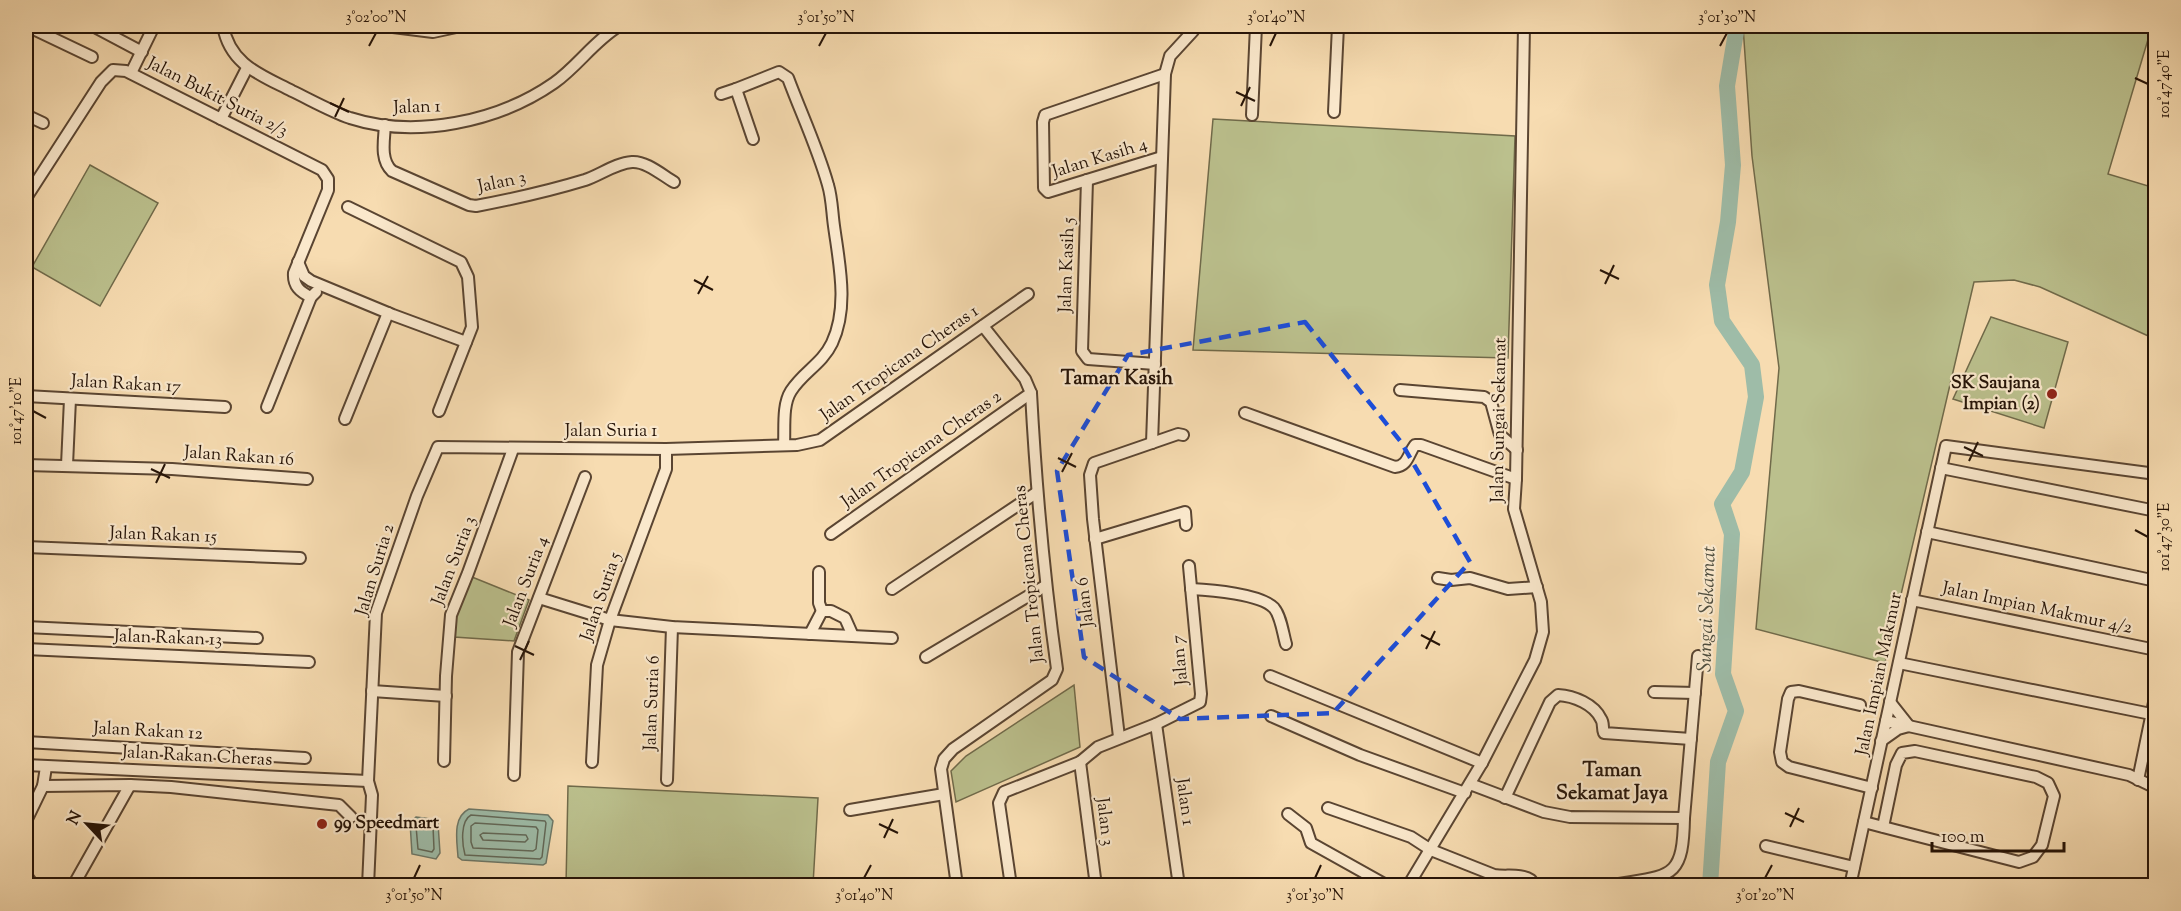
<svg xmlns="http://www.w3.org/2000/svg" width="2181" height="911" viewBox="0 0 2181 911" font-family="'Sorts Mill Goudy',serif">
<style>
.green{fill:#bbc08d;stroke:#706a4a;stroke-width:1.5}
.water{fill:#9ebca8;stroke:#6e7868;stroke-width:1.5}
.lines{fill:none;stroke-linecap:round;stroke-linejoin:round}
.shore{stroke:#626858;stroke-width:1.5}
.river{stroke:#9ebca8;stroke-width:16}
.street-casing{stroke:#5a4532;stroke-width:14}
.street{stroke:#fae8cc;stroke-width:10}
.marked{fill:none;stroke:#1d4ed8;stroke-width:4.5;stroke-dasharray:12 8;stroke-linejoin:round}
.ticks{fill:none;stroke:#251307;stroke-width:2}
.poi-dot{fill:#8f2418;stroke:#fae8cc;stroke-width:2}
.labels{text-anchor:middle;dominant-baseline:central;stroke-width:4.5;stroke-linejoin:round;paint-order:stroke}
.street-label{font-size:18px;fill:#251307;stroke:#fae8cc}
.poi-label{font-size:18px;font-weight:bold;fill:#251307;stroke:#fae8cc;text-anchor:end}
.neighbourhood-label{font-size:20px;font-weight:bold;fill:#251307;stroke:#fae8cc}
.water-label{font-size:20px;font-style:italic;fill:#4f4e3f;stroke:#fae8cc}
.neatline{fill:none;stroke:#251307;stroke-width:2}
.ticks-label{font-size:15px;text-anchor:middle;fill:#251307}
</style>
<rect width="100%" height="100%" fill="#f7dcb1"/>
<filter id="stains"><feTurbulence type="fractalNoise" baseFrequency=".00333" numOctaves="4"/><feColorMatrix values="0 0 0 0 .2 0 0 0 0 .09 0 0 0 0 .02 0 0 0 .5 -.17"/></filter>
<radialGradient id="worn" r=".72"><stop offset=".6" stop-color="#630" stop-opacity="0"/><stop offset="1" stop-color="#630" stop-opacity=".3"/></radialGradient>
<!-- green -->
<g class="green">
<path d="M1743,26h409l-44,148 47,14v151l-115,-52 -26,-7 -40,2 -89,381 -129,-34 23,-261 -27,-212z"/>
<path d="M1213,119l302,17 -7,222 -315,-8z"/>
<path d="M90,165l68,38 -58,103 -68,-39z"/>
<path d="M1991,317l77,25 -24,86 -91,-29z"/>
<path d="M472,577l57,23 -15,41 -60,-4 1,-19z"/>
<path d="M1074,685l6,62 -124,55 -5,-31 15,-15z"/>
<path d="M568,786l250,12 -5,87h-247z"/>
</g>
<!-- water -->
<g class="water">
<path d="M469,809l79,6 5,6 -7,42 -3,2 -81,-5 -4,-3c-1,-16 -6,-40 11,-48z"/>
<path d="M416,817l15,2 7,4 2,30 -4,6 -24,-5 -2,-32z"/>
</g>
<g class="lines">
<!-- shore -->
<g class="shore">
<path d="M471,815l74,6 1,2 -4,34 -2,2 -75,-4c-3,-11 -5,-34 6,-40z"/>
<path d="M420,823l13,3 1,23 -2,3 -14,-3 -2,-23z"/>
<path d="M475,823l61,4 2,3 -2,19 -3,2 -60,-3 -2,-6v-16z"/>
<path d="M483,833l43,2 2,4 -3,3 -42,-2 -3,-5z"/>
</g>
<!-- river -->
<path class="river" d="M1710,886l8,-124 18,-51 -13,-37 9,-140 -10,-30 20,-32 14,-75 -4,-32 -30,-44 -5,-36 11,-63 5,-57 -6,-79 10,-60"/>
<defs>
<g id="street">
<path d="M27,26l65,31"/>
<path d="M93,26l49,26"/>
<path d="M223,26c7,39 38,49 69,65 19,9 38,20 58,27 65,21 148,4 204,-35 24,-17 40,-42 65,-57"/>
<path d="M385,26l48,6 28,-6"/>
<path d="M131,73l23,-47"/>
<path d="M721,94l15,-5"/>
<path d="M1334,112l4,-86"/>
<path d="M26,115l17,8"/>
<path d="M1252,115l4,-89"/>
<path d="M221,119l26,-51"/>
<path d="M385,125c-1,16 -5,35 7,46l77,34 7,1c37,-7 73,-15 109,-26 15,-5 31,-17 47,-18 14,-1 30,13 42,20"/>
<path d="M753,139l-17,-50 43,-17 9,6c13,35 30,71 40,107 4,13 4,27 6,41 5,37 15,81 -2,117 -10,21 -29,29 -41,48 -9,14 -6,37 -7,54"/>
<path d="M1162,157l-114,35 -4,-4 -1,-66 2,-7 120,-41"/>
<path d="M1087,180l-5,171 6,8 67,5"/>
<path d="M26,198l75,-116 12,-12 13,1 196,99 6,9v11l-34,83c-1,13 6,19 17,24"/>
<path d="M348,207l113,55 7,15 4,50 -33,84"/>
<path d="M298,262l6,14 7,5 82,34 73,27"/>
<path d="M1400,390l84,7 7,5 9,33 17,15"/>
<path d="M26,396l199,11"/>
<path d="M267,407l44,-110 5,-5"/>
<path d="M1245,413l150,54c13,-1 13,-13 20,-22h6l95,34"/>
<path d="M345,419l43,-106"/>
<path d="M1152,443l13,-369 5,-18 23,-25 2,-5"/>
<path d="M26,465l146,4 135,10"/>
<path d="M67,465l3,-66"/>
<path d="M1941,468l215,43"/>
<path d="M1927,532l229,49"/>
<path d="M831,534l200,-141"/>
<path d="M1095,539l90,-27 1,13"/>
<path d="M26,547l274,11"/>
<path d="M819,572v31l3,8"/>
<path d="M1438,578l13,2 19,-2 38,11 29,-2"/>
<path d="M892,589l144,-96"/>
<path d="M1191,589c20,1 70,5 83,19 7,8 9,26 12,36"/>
<path d="M539,598l71,22 62,7 220,11"/>
<path d="M1912,600l244,50"/>
<path d="M26,627l231,11"/>
<path d="M810,634l12,-23h9l14,7 8,18"/>
<path d="M26,649l283,13"/>
<path d="M926,657l119,-71"/>
<path d="M1899,663l252,51"/>
<path d="M1270,676l212,87"/>
<path d="M372,691l74,5"/>
<path d="M1654,692l41,1"/>
<path d="M1860,705l-61,-14 -8,1 -3,7 -8,53 2,10 7,5 83,21"/>
<path d="M1271,716l89,39 105,38"/>
<path d="M1886,721l243,54 27,13"/>
<path d="M1156,724l23,162"/>
<path d="M1119,737l-26,-218 -3,-44 4,-12 84,-29 5,1"/>
<path d="M1881,741l17,-12 11,-3 -19,-24"/>
<path d="M26,742l279,16"/>
<path d="M444,761l2,-85 5,-61 17,-42 45,-124"/>
<path d="M592,762l5,-97 13,-45 56,-151v-20"/>
<path d="M1080,762l16,124"/>
<path d="M26,765l342,16"/>
<path d="M514,775l4,-123 67,-175"/>
<path d="M667,780l5,-153"/>
<path d="M2138,780l18,-87"/>
<path d="M1470,784l74,28 26,5 114,1 14,-162"/>
<path d="M43,786l87,-1 41,2 168,18 12,12"/>
<path d="M1505,798l45,-96 8,-7c16,1 36,9 43,24 3,4 1,9 3,14l87,6"/>
<path d="M1328,808l83,29 20,13 63,25c12,2 27,-2 37,5l1,6"/>
<path d="M850,810l94,-16"/>
<path d="M1288,814l18,14 5,15 77,43"/>
<path d="M26,821l17,-35 3,-19"/>
<path d="M1864,822l19,5 136,35 14,-5 9,-12 12,-49 -6,-13 -12,-6 -121,-26 -13,2 -6,12 -13,62"/>
<path d="M1766,846l88,21"/>
<path d="M26,875l8,11"/>
<path d="M1619,884c53,-9 64,-6 65,-66"/>
<path d="M73,886l57,-101"/>
<path d="M368,886l4,-91 -4,-14 8,-168 41,-117 21,-49 228,2 131,-4 23,-5 208,-146"/>
<path d="M957,886l-16,-117 3,-10 9,-10 99,-69 5,-11c-13,-92 -21,-183 -26,-276l-6,-14 -42,-53"/>
<path d="M1011,886l-12,-83 5,-11 76,-30 18,-15 58,-23 44,-22 1,-8 -12,-128"/>
<path d="M1408,886l74,-123 53,-103 8,-28 -2,-30 -27,-93 2,-30 8,-453"/>
<path d="M1850,886l96,-440 210,28"/>
</g>
</defs>
<!-- street casing -->
<use href="#street" class="street-casing"/>
<!-- street -->
<use href="#street" class="street"/>
</g>
<!-- marked area -->
<path class="marked" d="M1305,322l96,120 69,120 -137,151 -153,6 -96,-62 -27,-186 71,-116z"/>
<!-- ticks -->
<path class="ticks" d="M369,46l7,-13M819,46l7,-13M1270,46l6,-13M1720,46l7,-13M2135,78l13,6M1236,92l19,9M330,103l19,9M1241,106l9,-19M335,117l9,-19M1600,270l19,9M694,280l19,10M1605,284l9,-19M698,294l10,-18M33,411l13,7M1964,447l19,9M1058,458l18,9M1969,461l9,-19M151,469l19,9M1062,472l10,-19M156,483l9,-19M2135,530l13,7M1421,635l19,10M515,646l19,9M1426,649l9,-18M520,660l9,-19M1785,813l19,9M879,824l19,9M1790,827l9,-19M884,838l9,-19M414,878l6,-13M864,878l7,-13M1315,878l6,-13M1765,878l7,-13"/>
<!-- markers -->
<g class="poi-dot">
<circle cx="2052" cy="394" r="6"/>
<circle cx="322" cy="824" r="6"/>
</g>
<g class="labels">
<!-- street labels -->
<g class="street-label">
<text transform="translate(217 98) rotate(27)">Jalan Bukit Suria 2/3</text>
<text transform="translate(417 108) rotate(-2)">Jalan 1</text>
<text transform="translate(1100 159) rotate(-17)">Jalan Kasih 4</text>
<text transform="translate(502 183) rotate(-12)">Jalan 3</text>
<text transform="translate(1068 265) rotate(-88)">Jalan Kasih 5</text>
<text transform="translate(900 364) rotate(-35)">Jalan Tropicana Cheras 1</text>
<text transform="translate(126 385) rotate(3)">Jalan Rakan 17</text>
<text transform="translate(1500 420) rotate(-89)">Jalan Sungai Sekamat</text>
<text x="611" y="432">Jalan Suria 1</text>
<text transform="translate(922 450) rotate(-35)">Jalan Tropicana Cheras 2</text>
<text transform="translate(239 457) rotate(4)">Jalan Rakan 16</text>
<text transform="translate(163 536) rotate(2)">Jalan Rakan 15</text>
<text transform="translate(455 561) rotate(-69)">Jalan Suria 3</text>
<text transform="translate(376 570) rotate(-73)">Jalan Suria 2</text>
<text transform="translate(1030 574) rotate(-96)">Jalan Tropicana Cheras</text>
<text transform="translate(527 582) rotate(-69)">Jalan Suria 4</text>
<text transform="translate(602 597) rotate(-71)">Jalan Suria 5</text>
<text transform="translate(1086 602) rotate(-97)">Jalan 6</text>
<text transform="translate(2037 609) rotate(12)">Jalan Impian Makmur 4/2</text>
<text transform="translate(168 639) rotate(2)">Jalan Rakan 13</text>
<text transform="translate(1181 660) rotate(-95)">Jalan 7</text>
<text transform="translate(1880 674) rotate(-78)">Jalan Impian Makmur</text>
<text transform="translate(653 703) rotate(-88)">Jalan Suria 6</text>
<text transform="translate(148 732) rotate(3)">Jalan Rakan 12</text>
<text transform="translate(197 757) rotate(3)">Jalan Rakan Cheras</text>
<text transform="translate(1184 802) rotate(82)">Jalan 1</text>
<text transform="translate(1104 822) rotate(83)">Jalan 3</text>
</g>
<!-- poi labels -->
<g class="poi-label">
<text x="2040" y="384">SK Saujana<tspan x="2040" dy="21">Impian (2)</tspan></text>
<text x="334" y="824" text-anchor="start">99 Speedmart</text>
</g>
<!-- neighbourhood labels -->
<g class="neighbourhood-label">
<text x="1117" y="379">Taman Kasih</text>
<text x="1612" y="771">Taman<tspan x="1612" dy="23">Sekamat Jaya</tspan></text>
</g>
<!-- water labels -->
<g class="water-label">
<text transform="translate(1708 609) rotate(-88)">Sungai Sekamat</text>
</g>
</g>
<!-- margin -->
<rect width="2181" height="911" fill="none" stroke="#f7dcb1" stroke-width="66"/>
<!-- north arrow -->
<g transform="translate(87 824) rotate(296)" stroke="#fae8cc" stroke-width="4.5" paint-order="stroke">
<path d="M0-4.5L10 22L0 15L-10 22Z" fill="#251307"/>
<text y="-9" font-size="16" font-weight="bold" text-anchor="middle" fill="#251307">N</text>
</g>
<!-- scale -->
<path d="M1932 842v9h132v-9" fill="none" stroke="#251307" stroke-width="3"/>
<text x="1941" y="842" font-size="18" fill="#251307" stroke="#fae8cc" stroke-width="4.5" paint-order="stroke">100 m</text>
<rect x="33" y="33" width="2115" height="845" class="neatline"/>
<g class="ticks-label">
<text x="376" y="22">3°02'00"N</text>
<text x="826" y="22">3°01'50"N</text>
<text x="1276" y="22">3°01'40"N</text>
<text x="1727" y="22">3°01'30"N</text>
<text transform="translate(2164 84) rotate(-90)" y="5">101°47'40"E</text>
<text transform="translate(16 411) rotate(-90)" y="5">101°47'10"E</text>
<text transform="translate(2164 537) rotate(-90)" y="5">101°47'30"E</text>
<text x="414" y="900">3°01'50"N</text>
<text x="864" y="900">3°01'40"N</text>
<text x="1315" y="900">3°01'30"N</text>
<text x="1765" y="900">3°01'20"N</text>
</g>
<rect width="100%" height="100%" filter="url(#stains)"/>
<rect width="100%" height="100%" fill="url(#worn)"/>
</svg>
